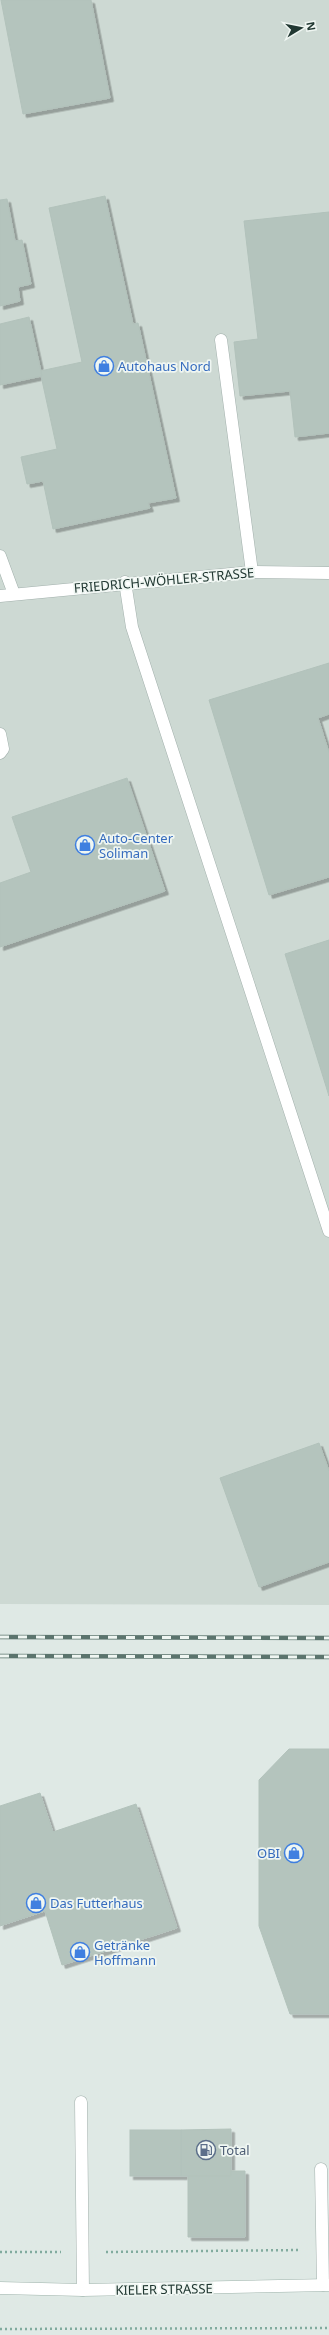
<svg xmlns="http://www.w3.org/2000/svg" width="329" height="2335" viewBox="0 0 329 2335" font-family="'Noto Sans',sans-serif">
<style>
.built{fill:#cdd9d3}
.building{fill:#b4c4bd;stroke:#b2c2bb;filter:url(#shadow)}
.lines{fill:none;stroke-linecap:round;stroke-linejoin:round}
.service-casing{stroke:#a2b0ac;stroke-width:13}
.minor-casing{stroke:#a2b0ac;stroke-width:13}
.tertiary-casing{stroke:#a2b0ac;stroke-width:13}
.secondary-casing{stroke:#9fb4ac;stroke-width:13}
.path{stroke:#81ab9e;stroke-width:2.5;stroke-dasharray:2 3;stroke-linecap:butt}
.service{stroke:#fff;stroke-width:12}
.minor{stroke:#fff;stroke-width:12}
.tertiary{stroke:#fff;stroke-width:12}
.secondary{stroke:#fff;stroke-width:12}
.rail-casing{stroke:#5b746d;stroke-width:4.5}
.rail{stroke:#eff6f2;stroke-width:3;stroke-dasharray:9;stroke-linecap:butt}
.labels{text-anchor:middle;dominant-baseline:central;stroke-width:3.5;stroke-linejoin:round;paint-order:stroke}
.shop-label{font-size:13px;fill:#366cbe;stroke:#eff6f2;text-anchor:start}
.street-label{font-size:13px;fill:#213832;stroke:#eff6f2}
.service-label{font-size:13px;fill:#4e5e75;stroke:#eff6f2;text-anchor:start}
</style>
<defs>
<filter id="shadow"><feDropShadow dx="3.5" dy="3.5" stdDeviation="0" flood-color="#0004"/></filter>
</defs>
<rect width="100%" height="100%" fill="#dfe9e5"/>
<!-- built -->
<path class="built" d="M0,0h329v1605l-329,-1z"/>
<!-- building -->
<g class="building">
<path d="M1,0h90l19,98 -87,16z"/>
<path d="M105,196l28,128 5,-1 38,175 -28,5 2,5 -97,21 -10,-48 -16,3 -6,-27 36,-8 -17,-78 42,-9 -33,-154z"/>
<path d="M7,199l8,42 7,-1 9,44 -13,3 2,14 -20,5v-106z"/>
<path d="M329,212v221l-34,4 -5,-46 -50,5 -6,-54 24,-3 -14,-118z"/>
<path d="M29,317l13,59 -42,9v-61z"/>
<path d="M329,663v51l-11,4 11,35v124l-60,18 -60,-195z"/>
<path d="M127,778l38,113 -165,56v-64l31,-11 -19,-55z"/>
<path d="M329,940v156l-44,-142z"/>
<path d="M319,1443l10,28v91l-70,25 -39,-109z"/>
<path d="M289,1749h40v265h-39l-31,-88v-146z"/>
<path d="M40,1793l13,39 83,-28 41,124 -115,37 -17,-54 -45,15v-120z"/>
<path d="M231,2129v47h-50v-46z"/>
<rect x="130" y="2130" width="51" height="46"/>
<path d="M231,2171h14v66h-57v-61h43z"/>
</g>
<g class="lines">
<defs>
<g id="service">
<path d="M221,340l31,232"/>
<path d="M125,582l7,45 197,604"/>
<path d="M0,734l3,15 -3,4"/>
<path d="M81,2102l2,188"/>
<path d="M321,2169l2,116"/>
</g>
<path id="minor" d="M0,556l14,38"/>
<path id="tertiary" d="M0,596l252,-24 77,1"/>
<path id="secondary" d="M0,2288l83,2 246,-5"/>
</defs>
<!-- service casing -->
<use href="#service" class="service-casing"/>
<!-- minor casing -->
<use href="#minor" class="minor-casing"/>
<!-- tertiary casing -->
<use href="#tertiary" class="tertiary-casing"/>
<!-- secondary casing -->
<use href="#secondary" class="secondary-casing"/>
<!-- path -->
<g class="path">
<path d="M0,2252h61"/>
<path d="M106,2252l195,-2"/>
<path d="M0,2329l329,-1"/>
</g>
<!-- service -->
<use href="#service" class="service"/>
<!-- minor -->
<use href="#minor" class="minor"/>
<!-- tertiary -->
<use href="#tertiary" class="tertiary"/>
<!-- secondary -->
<use href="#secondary" class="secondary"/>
<defs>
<g id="rail">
<path d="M0,1637l329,1"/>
<path d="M0,1656l329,1"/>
</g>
</defs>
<!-- rail casing -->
<use href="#rail" class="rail-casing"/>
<!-- rail -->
<use href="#rail" class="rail"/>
</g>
<!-- icons -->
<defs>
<symbol id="shop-ring" viewBox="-11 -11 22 22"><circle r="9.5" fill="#eff6f2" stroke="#3f7fe0" stroke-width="1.5"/><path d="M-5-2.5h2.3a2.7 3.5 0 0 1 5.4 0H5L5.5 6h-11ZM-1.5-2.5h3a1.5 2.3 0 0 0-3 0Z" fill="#3f7fe0"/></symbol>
<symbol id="fuel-ring" viewBox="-11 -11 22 22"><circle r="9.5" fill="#eff6f2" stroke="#5c6f8a" stroke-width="1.5"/><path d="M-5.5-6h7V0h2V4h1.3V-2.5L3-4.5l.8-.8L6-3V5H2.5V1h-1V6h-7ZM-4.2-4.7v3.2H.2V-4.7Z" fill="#5c6f8a"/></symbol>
</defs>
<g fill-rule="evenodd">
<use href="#shop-ring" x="93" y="355" width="22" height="22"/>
<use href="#shop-ring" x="74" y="834" width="22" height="22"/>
<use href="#shop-ring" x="283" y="1842" width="22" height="22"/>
<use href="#shop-ring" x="25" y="1892" width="22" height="22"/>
<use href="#shop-ring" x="69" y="1941" width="22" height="22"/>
<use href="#fuel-ring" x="195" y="2139" width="22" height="22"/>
</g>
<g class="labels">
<!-- shop labels -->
<g class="shop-label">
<text x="118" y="366">Autohaus Nord</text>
<text x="99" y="838">Auto-Center<tspan x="99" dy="15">Soliman</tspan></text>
<text x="280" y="1853" text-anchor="end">OBI</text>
<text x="50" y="1903">Das Futterhaus</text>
<text x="94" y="1945">Getränke<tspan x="94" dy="15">Hoffmann</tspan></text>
</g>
<!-- street labels -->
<g class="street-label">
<text transform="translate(164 580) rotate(-5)">FRIEDRICH-WÖHLER-STRASSE</text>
<text transform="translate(164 2289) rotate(-1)">KIELER STRASSE</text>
</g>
<!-- service labels -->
<g class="service-label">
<text x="220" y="2150">Total</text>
</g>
</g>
<!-- north arrow -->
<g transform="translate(301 28) rotate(80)" stroke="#eff6f2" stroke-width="3" paint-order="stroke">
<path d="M0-3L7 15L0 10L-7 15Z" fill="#213832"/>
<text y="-6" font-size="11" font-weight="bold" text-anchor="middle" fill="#213832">N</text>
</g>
</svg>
